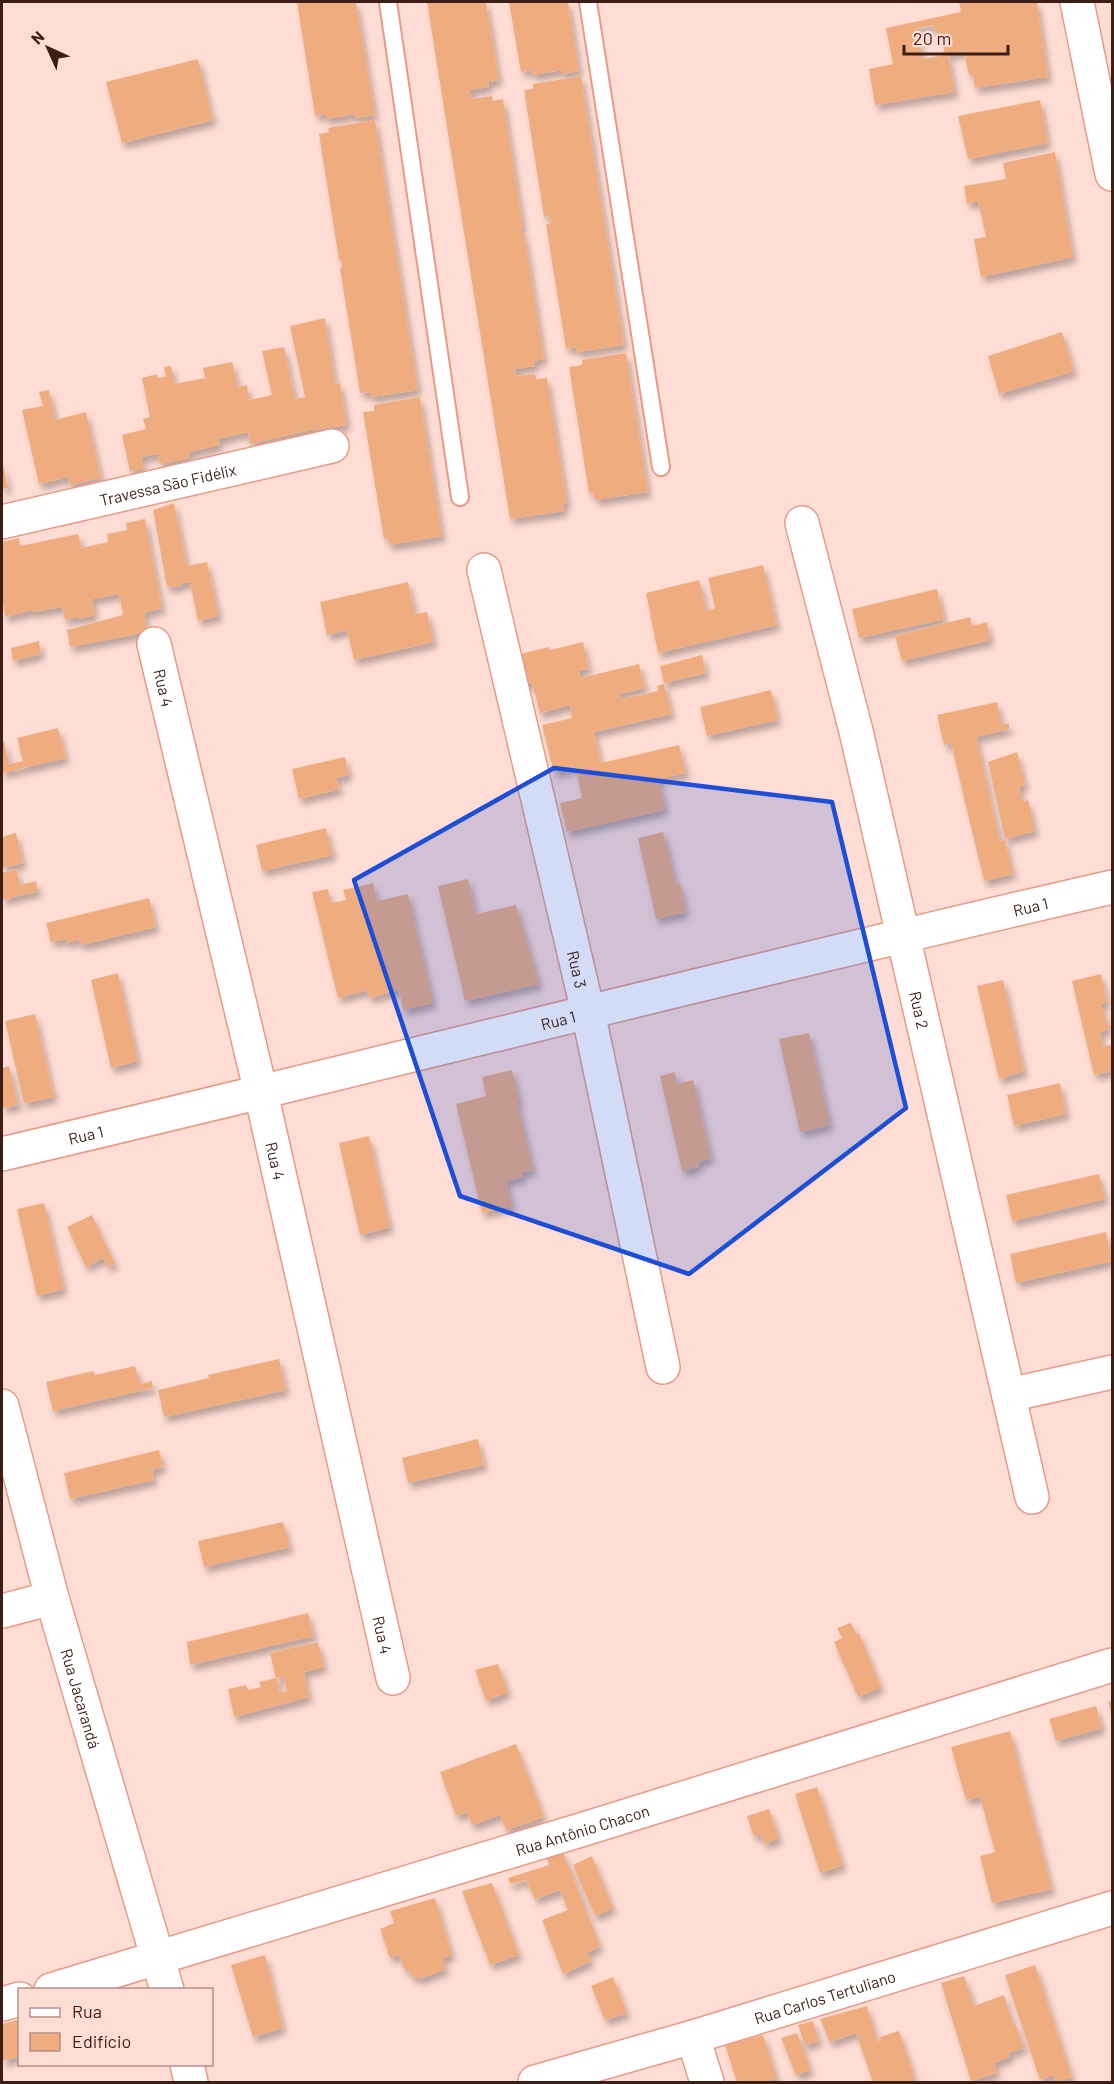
<svg xmlns="http://www.w3.org/2000/svg" width="1114" height="2084" viewBox="0 0 1114 2084" font-family="Barlow,sans-serif">
<style>
.building{fill:#efad7f;fill-rule:evenodd;filter:url(#shadow)}
.lines{fill:none;stroke-linecap:round;stroke-linejoin:round}
.lane-casing{stroke:#e89a86;stroke-width:20}
.street-casing{stroke:#e89a86;stroke-width:36}
.lane{stroke:#fff;stroke-width:16}
.street{stroke:#fff;stroke-width:33}
.marked{fill:#1d4ed8;fill-opacity:0.2;stroke:#1d4ed8;stroke-width:4.5;stroke-linejoin:round}
.labels{text-anchor:middle;dominant-baseline:central;stroke-width:5;stroke-linejoin:round;paint-order:stroke}
.street-label{font-size:16px;fill:#3c1e16;stroke:#ffddd4}
</style>
<defs>
<filter id="shadow"><feDropShadow dx="3.5" dy="6" stdDeviation="3" flood-color="#0004"/></filter>
</defs>
<rect width="100%" height="100%" fill="#ffddd4"/>
<!-- building -->
<g class="building">
<path d="M297,2h59l19,113 -19,3 -1,-4 -28,5 -1,-5 -11,2z"/>
<path d="M427,2h59l13,78 -11,2 1,5 -19,3 2,9 20,-3 1,5 10,-2 20,128 -3,1 1,5h3l20,126 -10,2 1,5 -20,3 2,7 18,-2 1,5 11,-1 20,125 -4,1 1,7 -54,8z"/>
<path d="M509,2h59l11,69 -17,3v-4l-29,5 -1,-5 -11,2z"/>
<path d="M959,2h78l11,75 -73,11 -2,-14 -4,1 -4,-18 4,-1 -1,-5 -20,3 7,38 -80,13 -6,-36 24,-5 -7,-36 75,-16zM933,25l1,6 5,-1 1,6h2l3,19 -23,4 -5,-31z"/>
<path d="M198,59l15,61 -91,23 -16,-61z"/>
<path d="M581,76l43,269 -47,7 -1,-5 -10,2 -20,-125 5,-1 -2,-7 -5,1 -20,-127 9,-1v-5z"/>
<path d="M1040,100l8,43 -80,16 -10,-43z"/>
<path d="M375,120l43,270 -47,7 -1,-5 -10,1 -20,-125 2,-1 -1,-7h-2l-20,-126 10,-2 -1,-4z"/>
<path d="M1055,152l18,105 -92,20 -7,-38 12,-2 -8,-36 -11,3 -3,-18 42,-7 -3,-16z"/>
<path d="M325,318l10,66 5,-1 7,42 -36,5 -61,14 -2,-12 -30,7 2,6 -31,7 1,6 -30,6 -2,-10 -17,3 3,11 -14,3 -8,-36 24,-6 -3,-10 7,-2 -8,-39 15,-4 1,4 8,-1 -2,-10 7,-1 4,18 30,-6 -2,-10 29,-6 6,25 9,-2 2,15 23,-5 -10,-44 22,-4 11,52 10,-2 -15,-71z"/>
<path d="M1062,332l12,39 -75,23 -11,-38z"/>
<path d="M626,353l22,139 -53,8 -2,-8 -4,1 -20,-126 13,-2v-5z"/>
<path d="M49,390l6,30 31,-8 15,66 -31,7 -2,-8 -29,7 -17,-74 21,-4 -4,-14z"/>
<path d="M420,397l22,139 -53,9 -1,-7 -4,1 -21,-127 11,-1v-6z"/>
<path d="M2,459l6,29 -6,1z"/>
<path d="M174,503l13,63 20,-4 12,54 -21,5 -8,-39 -8,1 -1,3 -14,1 -14,-77z"/>
<path d="M145,519l17,89 -18,5 3,19 -77,15 -3,-17 56,-15 -4,-21 -27,5 3,16 -17,4v-2l-13,3 -3,-13 -29,5 -1,-2 -27,7 -3,-21v-54l17,-4 1,8 58,-12 3,14 27,-6 -1,-8 20,-4 -1,-7z"/>
<path d="M763,565l14,60 -119,28 -12,-60 53,-13 8,31 8,-3 -7,-30z"/>
<path d="M408,582l7,32 12,-2 7,30 -80,18 -7,-30 -20,5 -7,-33z"/>
<path d="M937,589l7,30 -85,19 -7,-29z"/>
<path d="M970,617l2,9 15,-4 3,18 -88,21 -7,-25z"/>
<path d="M39,641l2,13 -28,7 -2,-13z"/>
<path d="M583,642l6,27 -10,2 1,7 59,-14 6,24 -25,6 2,5 36,-8 -1,-5 7,-2 8,30 -78,18 7,31 78,-18 7,28 -28,6 7,27 -2,1 1,3 -97,22 -7,-29 22,-5 -6,-31 -22,6 -12,-48 30,-7 -2,-13 -30,8 -8,-30 -10,2 -6,-30 33,-8 1,3z"/>
<path d="M702,655l4,18 -42,10 -4,-17z"/>
<path d="M771,690l7,30 -71,16 -7,-29z"/>
<path d="M997,702l5,23 7,-2v6l-33,8 24,104 5,-1 8,34 -29,7 -33,-138 -7,2 -7,-30z"/>
<path d="M58,728l8,30 -64,15v-32h2l5,23 14,-3 -6,-23z"/>
<path d="M1017,752l8,33 -6,2 4,15 5,-2 7,31 -30,8 -17,-77z"/>
<path d="M345,757l4,18 -13,3 4,11 -41,10 -7,-30z"/>
<path d="M326,828l7,27 -71,16 -6,-26z"/>
<path d="M663,832l13,52 4,-1 6,29 -30,7 -18,-81z"/>
<path d="M16,833l7,30 -21,5v-31z"/>
<path d="M16,869l4,16 16,-4 2,10 -36,9v-27z"/>
<path d="M468,879l8,35 40,-9 23,79 -74,17 -27,-115z"/>
<path d="M373,883l4,18 31,-7 25,109 -30,7 -4,-20 -30,8 -2,-8 -29,8 -26,-106 16,-3 3,14 15,-3 -3,-10z"/>
<path d="M149,898l7,29 -75,18 -2,-6 -12,4 -1,-4 -15,3 -5,-19z"/>
<path d="M118,973l20,88 -27,7 -20,-88z"/>
<path d="M1101,974l6,28 -6,2 8,25 -9,3 3,14 9,-1v26l-18,4 -22,-94z"/>
<path d="M1003,980l21,91 -25,8 -22,-93z"/>
<path d="M35,1014l19,83 -30,6 -19,-82z"/>
<path d="M809,1033l21,92 -30,7 -21,-93z"/>
<path d="M9,1066l9,39 -16,3v-40z"/>
<path d="M512,1070l7,30 -2,1 16,69 -11,2 1,5 -17,4 6,25 -30,7 -26,-109 30,-8 -4,-19z"/>
<path d="M675,1072l2,12 16,-4 18,78 -13,4 1,5 -17,4 -22,-95z"/>
<path d="M1060,1083l6,31 -52,12 -7,-31z"/>
<path d="M369,1136l21,91 -30,8 -21,-92z"/>
<path d="M1099,1174l6,25 -93,22 -6,-26z"/>
<path d="M44,1203l20,86 -27,7 -20,-87z"/>
<path d="M92,1215l23,49 -7,3 -5,-9 -17,9 -19,-40z"/>
<path d="M1106,1232l6,29 -96,22 -6,-29z"/>
<path d="M279,1359l7,31 -122,27 -6,-27 51,-12 -1,-3z"/>
<path d="M135,1366l5,18 12,-3 1,7 -100,23 -7,-29 47,-11 2,4z"/>
<path d="M478,1439l6,26 -76,18 -6,-25z"/>
<path d="M159,1450l4,17 -11,3 2,10 -84,19 -6,-26z"/>
<path d="M283,1522l7,25 -86,20 -6,-26z"/>
<path d="M308,1613l6,23 -124,29 -3,-23z"/>
<path d="M851,1623l5,11 3,-1 22,54 -23,10 -24,-55 8,-4 -5,-10z"/>
<path d="M318,1642l6,25 -20,5 5,25 -75,20 -6,-28 18,-4 2,5 13,-3 -2,-5 17,-4 -6,-25zM283,1676l4,15 -7,2 -3,-15z"/>
<path d="M498,1664l10,28 -22,9 -11,-31z"/>
<path d="M1112,1701v16l-4,-15z"/>
<path d="M1096,1706l6,22 -46,13 -7,-22z"/>
<path d="M1010,1731l42,158 -60,14 -12,-47 15,-4 -15,-55 -14,3 -15,-53z"/>
<path d="M516,1744l28,73 -38,13 -6,-15 -28,10 -5,-13 -11,4 -16,-44z"/>
<path d="M817,1787l26,78 -23,8 -25,-79z"/>
<path d="M769,1809l10,29 -15,6 -3,-10 -7,3 -7,-21z"/>
<path d="M563,1852l37,94 -13,7 4,8 -28,13 -21,-54 26,-10 -8,-20 -25,9 -9,-19 -16,4 -2,-6 41,-13 -2,-7z"/>
<path d="M592,1856l21,52 -18,8 -22,-51z"/>
<path d="M492,1883l27,72 -29,10 -28,-74z"/>
<path d="M435,1898l17,57 -10,3 4,11 -27,10 -1,-3 -6,2 -3,-9 -4,2 -6,-16 -9,3 -10,-29 14,-6 -4,-12z"/>
<path d="M265,1955l18,73 -30,9 -22,-72z"/>
<path d="M1035,1965l37,112 -15,5h-1l-2,-7 -14,5 -35,-105z"/>
<path d="M964,1976l10,30 30,-11 9,30h3l8,23 -16,5 2,4 -16,6 3,10 -26,8 -30,-98z"/>
<path d="M613,1977l14,36 -22,7 -14,-34z"/>
<path d="M867,2006l10,35 4,-1 -1,-3 19,-6 17,51h-43l-17,-49 -26,9 -10,-23z"/>
<path d="M20,2019v37l-17,5 -1,-37z"/>
<path d="M813,2021l6,20 -14,4 -7,-20z"/>
<path d="M797,2033l14,37 -15,5 -15,-37z"/>
<path d="M763,2035l14,43 -12,4h-28l-12,-37z"/>
</g>
<g class="lines">
<defs>
<g id="lane">
<path d="M388,2l72,495"/>
<path d="M588,2l73,465"/>
</g>
<g id="street">
<path d="M1077,2l35,172"/>
<path id="s1" d="M2,522l330,-76"/>
<path id="s2" d="M802,523l54,208 176,766"/>
<path id="s3" d="M484,570l104,442 75,355"/>
<path id="s4" d="M154,644l107,449 132,585"/>
<path id="s5" d="M2,1154c370,-87 739,-182 1110,-267"/>
<path d="M1009,1395l103,-23"/>
<path id="s6" d="M2,1406l50,192 115,392"/>
<path d="M2,1611l50,-13"/>
<path id="s7" d="M51,1990l533,-161 528,-164"/>
<path d="M2,2004l18,-5"/>
<path d="M693,2037l14,45"/>
<path d="M187,2064l4,18"/>
<path id="s8" d="M535,2082l158,-45 419,-129"/>
</g>
</defs>
<!-- lane casing -->
<use href="#lane" class="lane-casing"/>
<!-- street casing -->
<use href="#street" class="street-casing"/>
<!-- lane -->
<use href="#lane" class="lane"/>
<!-- street -->
<use href="#street" class="street"/>
</g>
<!-- marked area -->
<path class="marked" d="M554,768l278,34 74,306 -217,166 -229,-78 -106,-316z"/>
<g class="labels">
<!-- street labels -->
<g class="street-label">
<text stroke="none"><textPath href="#s1" startOffset="170">Travessa São Fidélix</textPath></text>
<text stroke="none"><textPath href="#s4" startOffset="45">Rua 4</textPath></text>
<text stroke="none"><textPath href="#s5" startOffset="1058">Rua 1</textPath></text>
<text stroke="none"><textPath href="#s3" startOffset="410">Rua 3</textPath></text>
<text stroke="none"><textPath href="#s2" startOffset="501">Rua 2</textPath></text>
<text stroke="none"><textPath href="#s5" startOffset="572">Rua 1</textPath></text>
<text stroke="none"><textPath href="#s5" startOffset="86">Rua 1</textPath></text>
<text stroke="none"><textPath href="#s4" startOffset="531">Rua 4</textPath></text>
<text stroke="none"><textPath href="#s4" startOffset="1017">Rua 4</textPath></text>
<text stroke="none"><textPath href="#s6" startOffset="303">Rua Jacarandá</textPath></text>
<text stroke="none"><textPath href="#s7" startOffset="555">Rua Antônio Chacon</textPath></text>
<text stroke="none"><textPath href="#s8" startOffset="302">Rua Carlos Tertuliano</textPath></text>
</g>
</g>
<!-- border -->
<rect width="1114" height="2084" fill="none" stroke="#3c1e16" stroke-width="6"/>
<!-- legend -->
<rect x="18" y="1988" width="195" height="78" fill="#ffddd4" stroke="#b19188" stroke-width="1.5"/>
<rect x="30" y="2008" width="30" height="9" fill="#ffffff" stroke="#b19188" stroke-width="1.5"/>
<text x="72" y="2018" font-size="18" fill="#3c1e16">Rua</text>
<rect x="30" y="2033" width="30" height="18" fill="#efad7f" stroke="#b19188" stroke-width="1.5"/>
<text x="72" y="2048" font-size="18" fill="#3c1e16">Edifício</text>
<!-- north arrow -->
<g transform="translate(48 48) rotate(315)" stroke="#ffddd4" stroke-width="4.5" paint-order="stroke">
<path d="M0-4.5L10 22L0 15L-10 22Z" fill="#3c1e16"/>
<text y="-9" font-size="16" font-weight="bold" text-anchor="middle" fill="#3c1e16">N</text>
</g>
<!-- scale -->
<path d="M904 45v9h104v-9" fill="none" stroke="#3c1e16" stroke-width="3"/>
<text x="913" y="45" font-size="18" fill="#3c1e16" stroke="#ffddd4" stroke-width="4.5" paint-order="stroke">20 m</text>
</svg>
